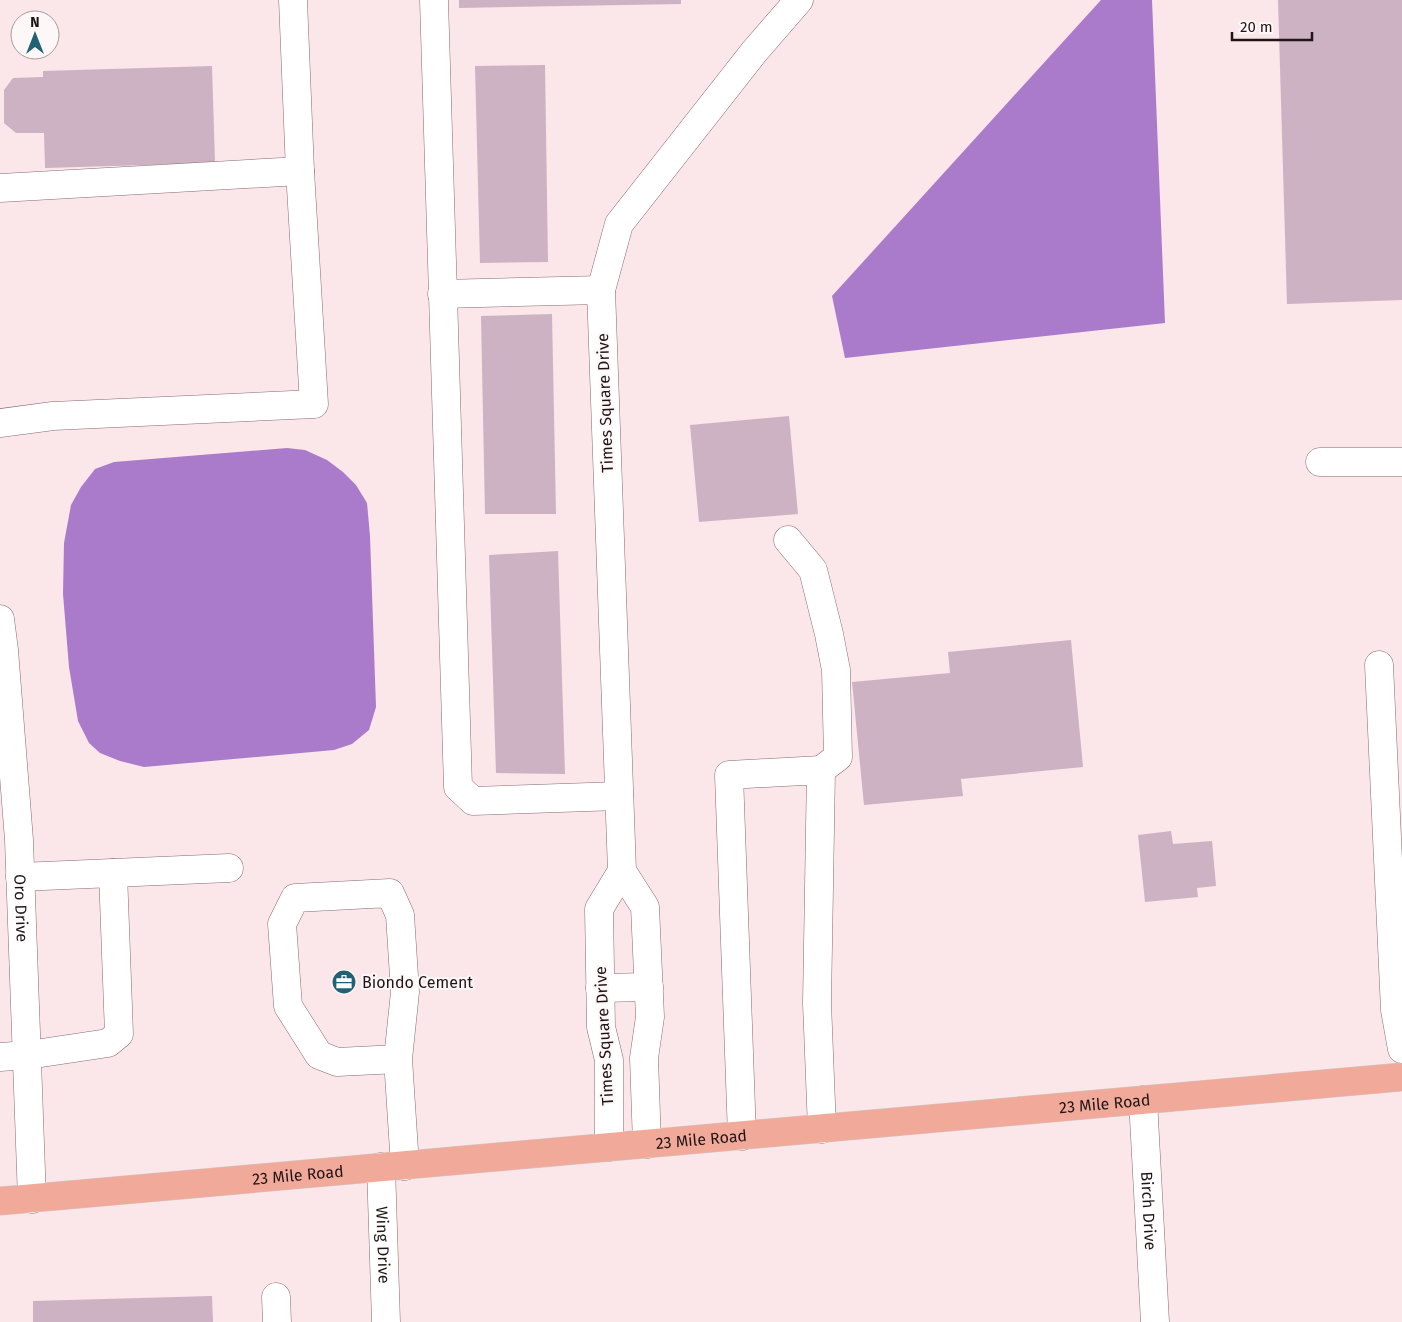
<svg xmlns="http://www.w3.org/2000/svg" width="1402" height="1322" viewBox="0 0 1402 1322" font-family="'Fira Sans',sans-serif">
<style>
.water{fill:#aa7bca}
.building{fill:#ccb2c3}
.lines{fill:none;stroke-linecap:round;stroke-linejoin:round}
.minor-casing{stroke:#886a6f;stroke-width:29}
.major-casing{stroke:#cecbcc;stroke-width:29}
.minor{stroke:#fff;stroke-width:28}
.major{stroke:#f1aa99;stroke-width:28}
.labels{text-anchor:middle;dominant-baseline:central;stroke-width:4;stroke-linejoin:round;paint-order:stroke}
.street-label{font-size:16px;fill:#201416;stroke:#fef7f8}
.poi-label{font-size:16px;fill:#201416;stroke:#fef7f8;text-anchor:start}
</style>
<rect width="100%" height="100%" fill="#fbe6e9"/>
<!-- water -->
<g class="water">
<path d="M1101,0h51l13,323 -320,35 -13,-62z"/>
<path d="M287,448l18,2 22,10 16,12 13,13 11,18 3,33 6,171 -7,23 -17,14 -18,6 -190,17 -24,-6 -20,-8 -11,-10 -11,-22 -9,-54 -6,-73 1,-51 7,-38 10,-18 14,-18 19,-7z"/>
</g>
<!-- building -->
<g class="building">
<path d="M459,0h222v4l-222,4z"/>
<path d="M1278,0h124v300l-115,4z"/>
<path d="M545,65l3,197 -68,1 -5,-197z"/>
<path d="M212,66l3,97 -170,5 -1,-35h-28l-12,-10v-33l9,-12 30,-1v-6z"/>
<path d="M552,314l4,200h-71l-4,-198z"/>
<path d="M789,416l9,98 -99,8 -9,-97z"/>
<path d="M558,551l7,223 -69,-1 -7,-218z"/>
<path d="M1071,640l12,127 -122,12 2,17 -99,9 -12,-123 98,-9 -2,-21z"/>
<path d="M1171,831l2,13 39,-3 4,45 -19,2 1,9 -53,5 -7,-67z"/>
<path d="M212,1296l1,26h-180v-21z"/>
</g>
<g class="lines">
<defs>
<g id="minor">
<path d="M434,0l24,787 15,14 146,-5"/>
<path d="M0,188l300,-17"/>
<path d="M442,294l159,-4"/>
<path d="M0,423l53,-7 261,-12 -14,-233 -7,-171"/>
<path d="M1320,462h82"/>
<path d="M788,540l25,30 16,64 7,36 2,87 -17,13"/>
<path id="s1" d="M0,619l4,31 15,190 13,359"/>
<path d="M1379,665l16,345 7,39"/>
<path d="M20,877l209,-9"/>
<path d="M600,988l49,-1"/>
<path d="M0,1057l28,-2 80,-12 11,-9 -6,-161"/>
<path d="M398,1059l-61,3 -18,-7 -31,-49 -6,-82 13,-26 95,-5 10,22 5,77 -7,67 7,107"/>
<path id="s2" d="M1143,1100l12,222"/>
<path d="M742,1136l-13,-361 92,-5 -4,233 5,126"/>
<path d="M647,1144l-3,-86 6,-41 -5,-110 -23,-36 -21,-581 18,-66 135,-172 45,-52"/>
<path d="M609,1147v-87l-8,-33 -2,-118 23,-38"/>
<path id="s3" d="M381,1167l5,155"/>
<path d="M276,1297l1,25"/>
</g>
<g id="major">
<path id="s4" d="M0,1201l1402,-124"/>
</g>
</defs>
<!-- minor casing -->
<use href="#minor" class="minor-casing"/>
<!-- major casing -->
<use href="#major" class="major-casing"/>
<!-- minor -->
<use href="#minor" class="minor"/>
<!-- major -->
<use href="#major" class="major"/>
</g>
<!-- icons -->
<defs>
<symbol id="office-disc" viewBox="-11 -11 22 22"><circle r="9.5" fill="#226076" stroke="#fef7f8"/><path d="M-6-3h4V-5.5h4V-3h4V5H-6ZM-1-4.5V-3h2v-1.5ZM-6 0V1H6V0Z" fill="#fff"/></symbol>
</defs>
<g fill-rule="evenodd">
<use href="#office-disc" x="330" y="968" width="28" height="28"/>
</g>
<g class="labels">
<!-- street labels -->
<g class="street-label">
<text transform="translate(605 403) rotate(-92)">Times Square Drive</text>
<text stroke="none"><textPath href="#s1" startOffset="290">Oro Drive</textPath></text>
<text transform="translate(604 1036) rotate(-93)">Times Square Drive</text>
<text stroke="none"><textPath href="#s4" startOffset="1109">23 Mile Road</textPath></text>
<text stroke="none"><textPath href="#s4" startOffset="704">23 Mile Road</textPath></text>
<text stroke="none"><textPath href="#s4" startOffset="299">23 Mile Road</textPath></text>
<text stroke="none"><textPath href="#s2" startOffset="111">Birch Drive</textPath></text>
<text stroke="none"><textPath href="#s3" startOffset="78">Wing Drive</textPath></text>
</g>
<!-- poi labels -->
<g class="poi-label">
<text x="362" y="982">Biondo Cement</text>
</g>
</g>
<!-- north arrow -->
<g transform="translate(35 35)"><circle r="24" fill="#fef7f8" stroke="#a59c9e"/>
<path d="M0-4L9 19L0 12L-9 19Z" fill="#226076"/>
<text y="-8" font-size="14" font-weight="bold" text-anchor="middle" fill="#201416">N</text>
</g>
<!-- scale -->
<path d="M1232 32v8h80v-8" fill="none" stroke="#201416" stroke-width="2.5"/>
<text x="1240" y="32" font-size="15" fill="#201416" stroke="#fef7f8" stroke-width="4" paint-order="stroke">20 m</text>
</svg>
